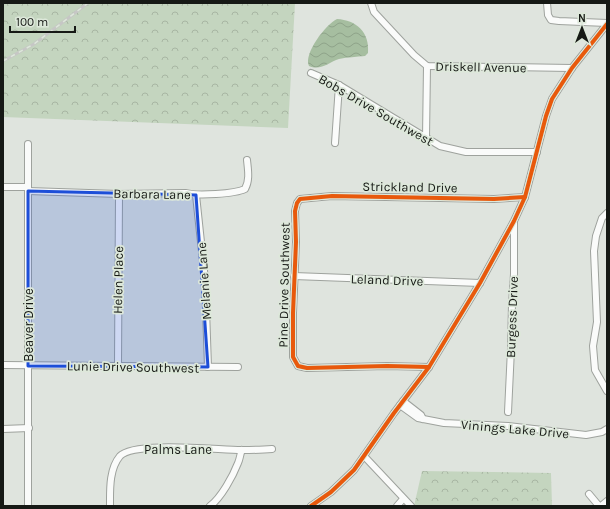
<svg xmlns="http://www.w3.org/2000/svg" width="610" height="509" viewBox="0 0 610 509" font-family="Karla,sans-serif">
<style>
.forest{fill:url(#forest-crowns)}
.water{fill:url(#water-waves)}
.lines{fill:none;stroke-linecap:round;stroke-linejoin:round}
.minor-casing{stroke:#9ea29d;stroke-width:8}
.minor{stroke:#fafbfa;stroke-width:6}
.rail-casing{stroke:#c6c7c5;stroke-width:3}
.rail{stroke:#dde8da;stroke-width:1.5;stroke-dasharray:4.5;stroke-linecap:butt}
.cycleway-casing{stroke:#dde8da;stroke-width:6}
.cycleway{stroke:#e8590c;stroke-width:4}
.marked{fill:#1d4ed8;fill-opacity:0.2;stroke:#1d4ed8;stroke-width:3;stroke-linejoin:round}
.labels{text-anchor:middle;dominant-baseline:central;stroke-width:3.5;stroke-linejoin:round;paint-order:stroke}
.street-label{font-size:13px;fill:#161915;stroke:#dde8da}
</style>
<defs>
<pattern id="forest-crowns" width="20" height="18" patternUnits="userSpaceOnUse"><rect width="20" height="18" fill="#c4d5bf"/><path d="M2 6a3 3 0 1 1 6 0M12 15a3 3 0 1 1 6 0" fill="none" stroke="#a8b6a3"/></pattern>
<pattern id="water-waves" width="16" height="10" patternUnits="userSpaceOnUse"><rect width="16" height="10" fill="#a6bea0"/><path d="M0 5q4-4 8 0t8 0" fill="none" stroke="#8ea389"/></pattern>
</defs>
<rect width="100%" height="100%" fill="#dfe4de"/>
<!-- forest -->
<g class="forest">
<path d="M3,3h292l-7,125 -285,-11z"/>
<path d="M422,471l129,2 1,33h-138z"/>
</g>
<!-- water -->
<path class="water" d="M337,19c19,1 33,13 31,34l-3,3c-9,1 -17,1 -26,3 -10,3 -18,12 -30,7 -6,-12 17,-42 28,-47z"/>
<g class="lines">
<defs>
<g id="minor">
<path d="M371,3l3,9 40,43 13,11 145,2"/>
<path d="M547,3l1,12 3,5 8,1 48,2"/>
<path d="M311,73l28,12 101,61 26,6h71"/>
<path d="M426,138l1,-72"/>
<path d="M335,143l4,-58"/>
<path d="M3,187h25"/>
<path d="M28,191l91,3 67,-1c11,3 49,1 59,-4 5,-9 3,-19 2,-29"/>
<path d="M196,195l9,85 3,87"/>
<path d="M607,213l-5,5 -6,18 -2,15 3,71 -4,24 2,24 12,21"/>
<path d="M294,276l186,7"/>
<path d="M3,365l235,2"/>
<path d="M118,366l1,-172"/>
<path d="M429,367l-42,-1 -80,2 -9,-2 -5,-9v-44l3,-71 -1,-31 2,-8 3,-4 32,-3 162,3 31,-2"/>
<path d="M403,401l18,14 2,4"/>
<path d="M400,405l18,13 26,5 64,3 78,9 16,-3 5,-3"/>
<path d="M508,412l3,-63 1,-45 2,-30v-51"/>
<path d="M3,429l26,-1"/>
<path d="M364,456l47,50"/>
<path d="M589,494l10,12"/>
<path d="M28,506v-362"/>
<path d="M110,506c0,-16 -1,-37 10,-50 14,-15 98,-6 121,-6 10,0 20,0 31,-1"/>
<path d="M210,506c11,-8 23,-30 28,-43 2,-4 2,-9 4,-13"/>
<path d="M311,506l20,-14 23,-22 40,-57 35,-46 51,-84 34,-62 11,-24 21,-81 6,-17 20,-31 35,-44"/>
<path d="M397,506l6,-7"/>
<path d="M601,506l6,-5"/>
</g>
</defs>
<!-- minor casing -->
<use href="#minor" class="minor-casing"/>
<!-- minor -->
<use href="#minor" class="minor"/>
<defs>
<path id="rail" d="M3,61l31,-17 54,-41"/>
</defs>
<!-- rail casing -->
<use href="#rail" class="rail-casing"/>
<!-- rail -->
<use href="#rail" class="rail"/>
<defs>
<g id="cycleway">
<path d="M429,367l-42,-1 -80,2 -9,-2 -5,-9v-44l3,-71 -1,-31 2,-8 3,-4 32,-3 162,3 31,-2"/>
<path d="M311,506l20,-14 23,-22 40,-57 35,-46 51,-84 34,-62 11,-24 21,-81 6,-17 20,-31 35,-44"/>
</g>
</defs>
<!-- cycleway casing -->
<use href="#cycleway" class="cycleway-casing"/>
<!-- cycleway -->
<use href="#cycleway" class="cycleway"/>
</g>
<!-- marked area -->
<path class="marked" d="M28,191l168,4 12,172 -180,-1z"/>
<g class="labels">
<!-- street labels -->
<g class="street-label">
<text transform="translate(481 67) rotate(1)">Driskell Avenue</text>
<text transform="translate(376 110) rotate(30)">Bobs Drive Southwest</text>
<text transform="translate(410 187) rotate(1)">Strickland Drive</text>
<text transform="translate(152 194) rotate(1)">Barbara Lane</text>
<text transform="translate(118 280) rotate(-89)">Helen Place</text>
<text transform="translate(387 280) rotate(2)">Leland Drive</text>
<text transform="translate(204 281) rotate(-94)">Melanie Lane</text>
<text transform="translate(284 285) rotate(-89)">Pine Drive Southwest</text>
<text transform="translate(512 317) rotate(-88)">Burgess Drive</text>
<text transform="translate(28 325) rotate(-90)">Beaver Drive</text>
<text transform="translate(133 367) rotate(1)">Lunie Drive Southwest</text>
<text transform="translate(515 429) rotate(5)">Vinings Lake Drive</text>
<text x="178" y="449">Palms Lane</text>
</g>
</g>
<!-- border -->
<rect width="610" height="509" fill="none" stroke="#161915" stroke-width="8"/>
<!-- north arrow -->
<g transform="translate(582 28)" stroke="#dde8da" stroke-width="3" paint-order="stroke">
<path d="M0-3L7 15L0 10L-7 15Z" fill="#161915"/>
<text y="-6" font-size="11" font-weight="bold" text-anchor="middle" fill="#161915">N</text>
</g>
<!-- scale -->
<path d="M10 26v6h65v-6" fill="none" stroke="#161915" stroke-width="2"/>
<text x="16" y="26" font-size="12" fill="#161915" stroke="#dde8da" stroke-width="3" paint-order="stroke">100 m</text>
</svg>
